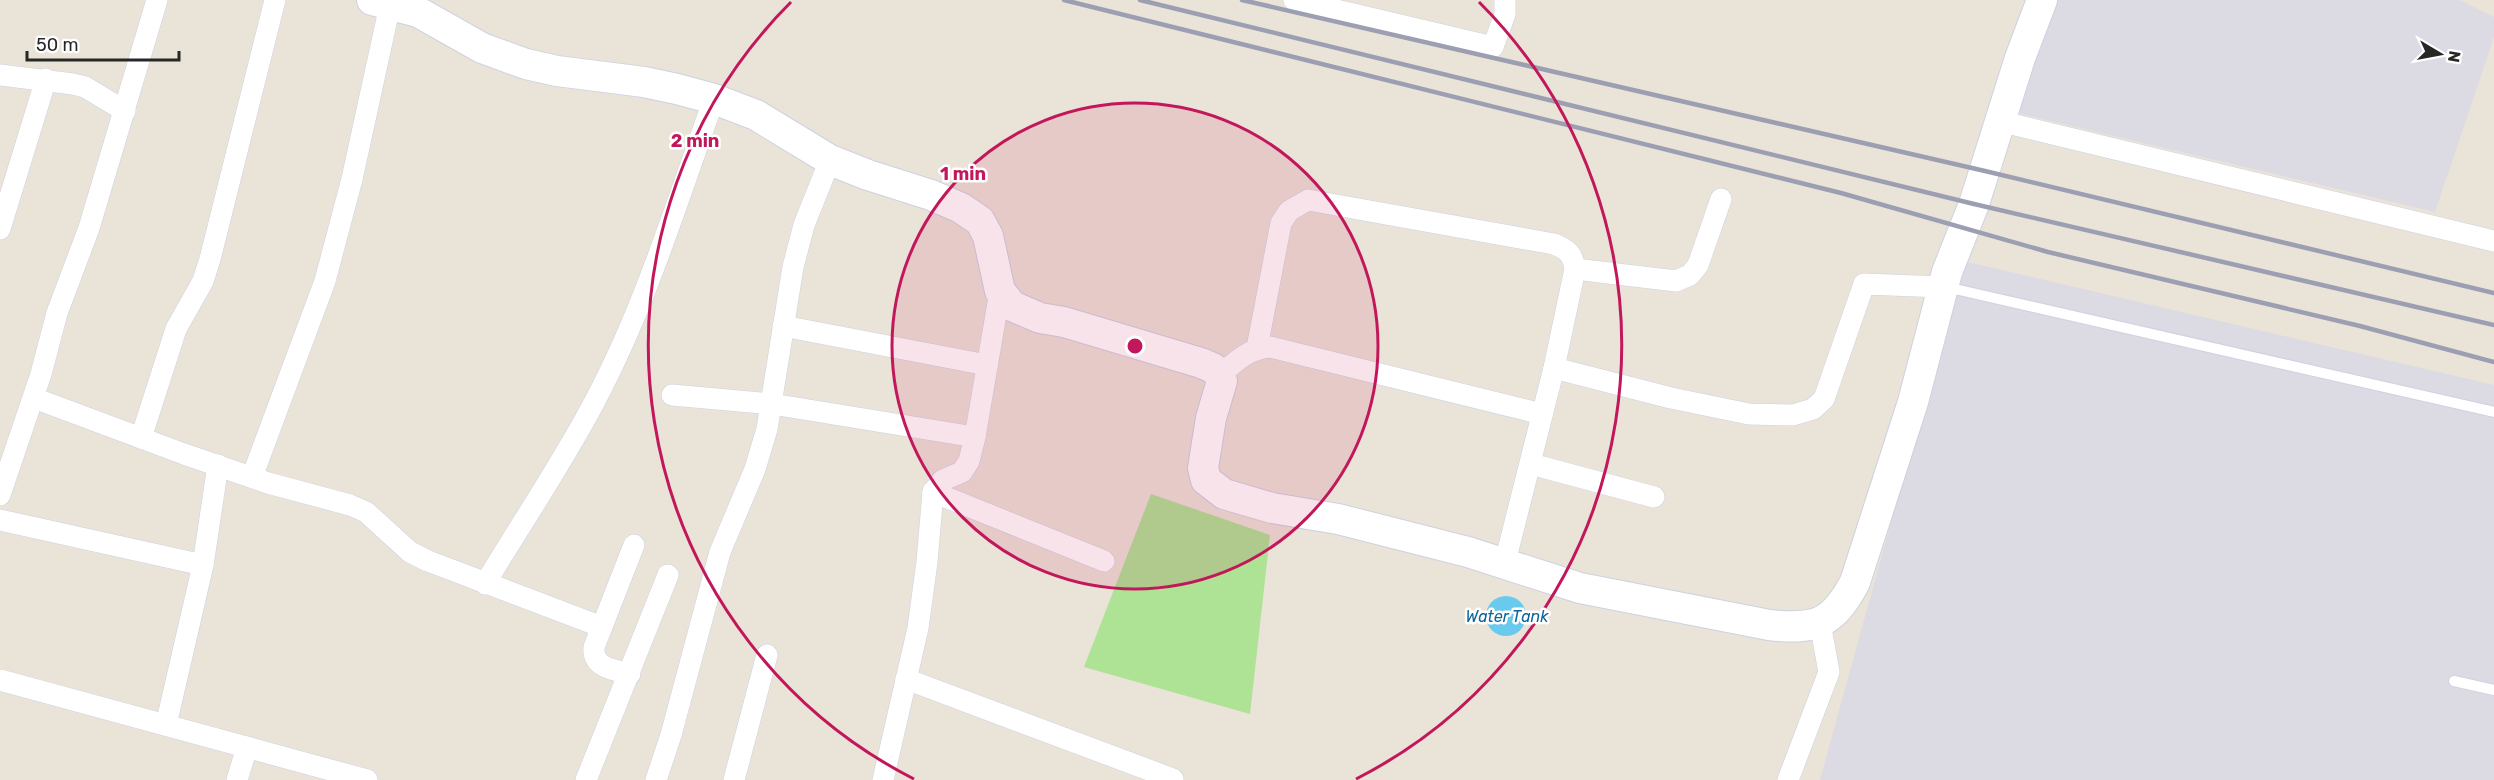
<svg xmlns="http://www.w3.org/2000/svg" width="2494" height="780" viewBox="0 0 2494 780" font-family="Rubik,sans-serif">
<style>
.industrial{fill:#dcdae2}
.green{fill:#aee294}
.water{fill:#6acaee}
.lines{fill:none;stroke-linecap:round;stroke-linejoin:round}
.lane-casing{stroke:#ced1e1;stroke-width:12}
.street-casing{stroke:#ced1e1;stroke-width:22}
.secondary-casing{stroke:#ced1e1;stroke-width:32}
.lane{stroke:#fff;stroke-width:10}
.street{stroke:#fff;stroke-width:21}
.secondary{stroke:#fff;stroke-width:30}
.rail{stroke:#9c9fb2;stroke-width:4.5}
.ring{fill:none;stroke:#c2185b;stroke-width:3}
.labels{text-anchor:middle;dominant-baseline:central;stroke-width:5;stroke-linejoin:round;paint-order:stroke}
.water-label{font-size:16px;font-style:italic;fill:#0d6696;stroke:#fff}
.centre{fill:#c2185b;stroke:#fff;stroke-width:3}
.ring-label{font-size:18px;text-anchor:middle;font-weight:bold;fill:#c2185b;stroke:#fff;stroke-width:5;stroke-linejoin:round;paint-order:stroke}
</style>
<rect width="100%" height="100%" fill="#eae3d8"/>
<!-- industrial -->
<g class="industrial">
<path d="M2058,0h401l35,17v20l-59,175 -422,-100z"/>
<path d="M1963,261l531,124v395h-674z"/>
</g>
<!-- green -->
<path class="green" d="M1151,494l119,41 -20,179 -166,-47z"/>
<!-- water -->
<circle class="water" cx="1506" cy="616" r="20"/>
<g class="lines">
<defs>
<g id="lane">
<path d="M1946,287l548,125"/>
<path d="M2454,681l40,9"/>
</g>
<g id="street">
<path d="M1294,0l199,47 12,-33v-14"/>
<path d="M0,75l73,9 12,3 40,24"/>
<path d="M1999,121l495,120"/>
<path d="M0,229l46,-150"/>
<path d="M1575,269l101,12 14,-6 8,-10 23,-66"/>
<path d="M783,326l204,39"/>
<path d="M1257,348l24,-125 8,-12 19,-11 246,44c14,6 19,10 21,25l-21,99 -49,194"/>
<path d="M1554,368l117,30 78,16 44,1 20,-6 11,-10 40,-115 79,3"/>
<path d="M1220,375c16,-14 28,-26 50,-28l272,67"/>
<path d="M672,395l100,9 203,33"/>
<path d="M34,398l150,56 84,29 82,22 16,7 44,40 18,9 174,66"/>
<path d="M141,438l35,-109 27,-48 7,-22 65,-259"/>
<path d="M1531,464l123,33"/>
<path d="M252,477l73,-196 27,-102 38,-174"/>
<path d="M933,492l171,69"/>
<path d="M0,495l41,-121 16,-61 32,-85 68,-228"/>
<path d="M0,520l203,45"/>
<path d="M485,584c34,-57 72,-113 104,-172 54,-98 87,-208 125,-313"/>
<path d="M630,674c-16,-4 -38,-6 -36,-27l40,-102"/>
<path d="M906,679l267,100"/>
<path d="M0,680l367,100"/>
<path d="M166,725l37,-160 15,-100"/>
<path d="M237,780l10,-33"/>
<path d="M586,780l82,-205"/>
<path d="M656,780l15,-45 49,-183 35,-83 12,-40 26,-162 11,-42 26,-65"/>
<path d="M734,780l33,-125"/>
<path d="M883,780l35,-152 9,-66 6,-70 10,-12 19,-8 7,-11 6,-24 25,-146"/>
<path d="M1788,780l41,-108 -9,-49"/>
</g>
<path id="secondary" d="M372,0l46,12 64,36 44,16 31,7 87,11 33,7 37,10 42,16 74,45 38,15 63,20 30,13 19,13 8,15 12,55 12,15 28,12 24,4 137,41 12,5 7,7 2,6 -11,37 -8,50 3,12 18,14 48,14 66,11 130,33 112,36 189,37c47,5 64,-1 86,-43l58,-180 34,-130 27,-68 46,-146 22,-58"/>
</defs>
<!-- lane casing -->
<use href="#lane" class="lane-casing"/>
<!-- street casing -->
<use href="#street" class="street-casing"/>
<!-- secondary casing -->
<use href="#secondary" class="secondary-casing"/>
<!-- lane -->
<use href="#lane" class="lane"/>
<!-- street -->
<use href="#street" class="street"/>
<!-- secondary -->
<use href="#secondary" class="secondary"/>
<!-- rail -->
<g class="rail">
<path d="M1064,0l777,193 207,59 312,74 134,36"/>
<path d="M1140,0l834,204 520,121"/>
<path d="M1242,0l743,171 509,122"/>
</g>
</g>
<!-- distance rings -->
<circle cx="1135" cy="346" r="243" fill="#c2185b" fill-opacity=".12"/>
<g class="ring">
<circle cx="1135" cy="346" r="243"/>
<path d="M914 779A486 486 0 0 1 791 2M1479 2A486 486 0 0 1 1356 779"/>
</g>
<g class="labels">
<!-- water labels -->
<g class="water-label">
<text x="1507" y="616">Water Tank</text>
</g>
</g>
<circle cx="1135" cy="346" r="9" class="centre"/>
<g class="ring-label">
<text x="695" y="147">2 min</text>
<text x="963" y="180">1 min</text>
</g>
<!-- north arrow -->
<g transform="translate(2440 54) rotate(100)" stroke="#ffffff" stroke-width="4.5" paint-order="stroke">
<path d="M0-4.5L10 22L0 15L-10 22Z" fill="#272727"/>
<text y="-9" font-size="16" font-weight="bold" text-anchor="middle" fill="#272727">N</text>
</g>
<!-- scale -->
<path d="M27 51v9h152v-9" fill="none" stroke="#272727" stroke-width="3"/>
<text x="36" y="51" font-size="18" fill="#272727" stroke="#ffffff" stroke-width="4.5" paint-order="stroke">50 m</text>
</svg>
